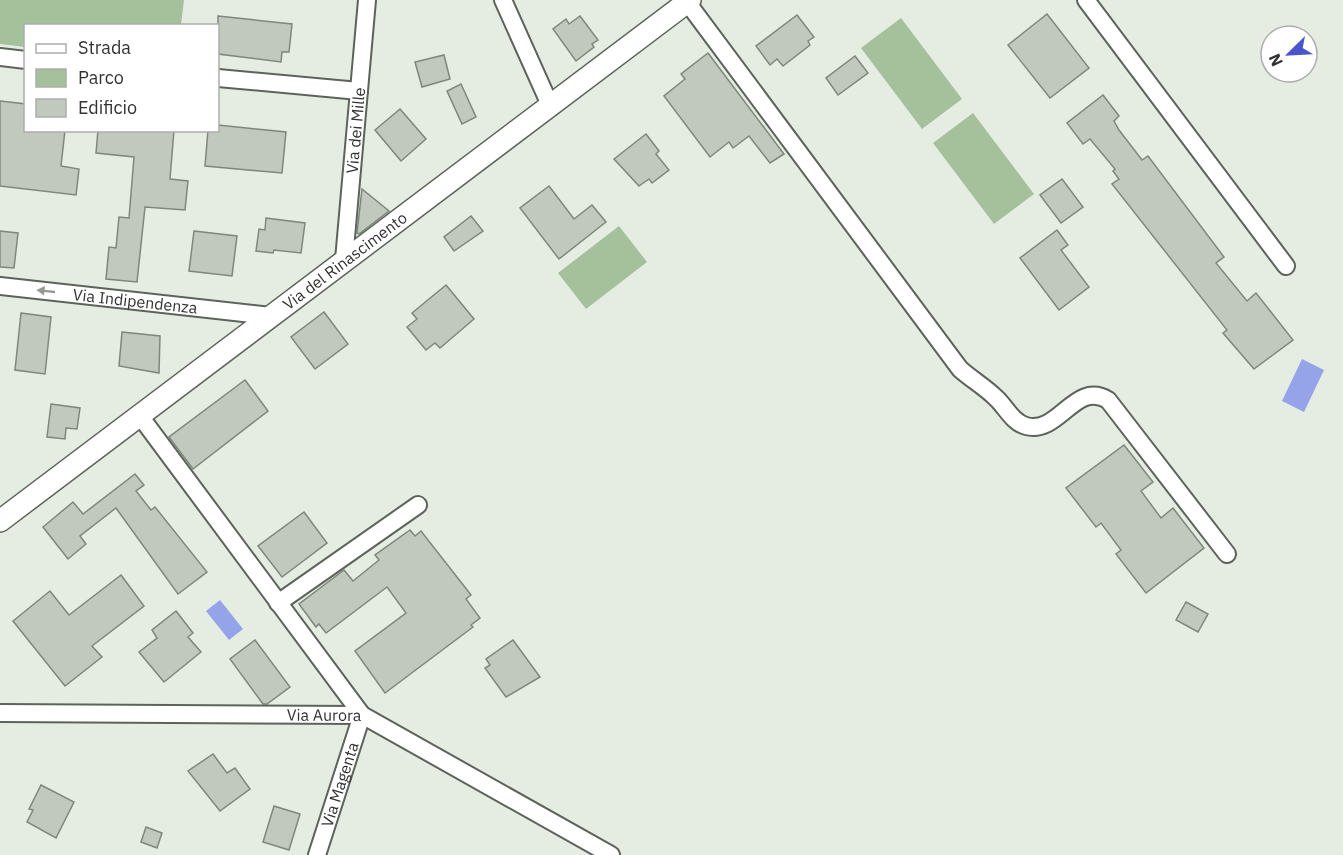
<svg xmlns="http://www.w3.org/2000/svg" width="1343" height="855" viewBox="0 0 1343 855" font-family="'IBM Plex Sans',sans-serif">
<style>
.green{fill:#a4c19c}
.water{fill:#95a4e9}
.building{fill:#c1c9bf;stroke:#7f877d;stroke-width:1.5}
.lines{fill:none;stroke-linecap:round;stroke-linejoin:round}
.minor-casing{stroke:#5c635a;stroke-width:20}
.tertiary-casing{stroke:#5c635a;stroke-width:24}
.minor{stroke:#fff;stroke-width:16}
.tertiary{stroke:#fff;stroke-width:21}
.oneway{fill:#989997}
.labels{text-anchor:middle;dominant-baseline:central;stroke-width:4.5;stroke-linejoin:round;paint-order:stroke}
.street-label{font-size:16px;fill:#30332f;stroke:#fff}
</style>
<rect width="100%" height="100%" fill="#e5ede2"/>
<!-- green -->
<g class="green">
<path d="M0,0h184l-3,25 -155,1 -1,21 -25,-3z"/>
<path d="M901,18l61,81 -40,30 -61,-81z"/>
<path d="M973,113l61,81 -40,30 -61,-81z"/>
<path d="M619,226l28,36 -61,47 -28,-36z"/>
</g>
<!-- water -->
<g class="water">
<path d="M1302,359l22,11 -20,42 -22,-11z"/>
<path d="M220,600l23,29 -14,11 -23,-29z"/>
</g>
<!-- building -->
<g class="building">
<path d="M1047,14l42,54 -39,30 -42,-53z"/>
<path d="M797,15l17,22 -6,4 2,4 -27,21 -6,-7 -7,6 -14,-19z"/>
<path d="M218,16l74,8 -3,28h-7l-1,10 -63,-8z"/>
<path d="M580,16l18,24 -6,4 2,3 -18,14 -23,-32 13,-10 3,5z"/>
<path d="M708,53l76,101 -14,9 -21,-27 -16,12 -4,-6 -19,15 -46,-61 21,-17 -4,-5z"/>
<path d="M444,55l6,24 -28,8 -7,-25z"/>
<path d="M855,56l13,17 -30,22 -12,-17z"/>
<path d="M461,84l15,33 -14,7 -15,-33z"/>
<path d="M1103,95l16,21 -5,5 5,9 23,30 6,-4 76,101 -8,6 31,38 9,-8 37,47 -39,29 -31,-36 4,-3 -115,-146 7,-5 -6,-8 2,-2 -25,-30 -7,5 -16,-21z"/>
<path d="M0,101l26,3v26h39l-4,36 18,3 -3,26 -76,-9z"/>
<path d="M400,109l26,30 -25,22 -26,-31z"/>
<path d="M218,125l68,7 -4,41 -77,-7 3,-36h10z"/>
<path d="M98,130h76l-4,49 18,2 -3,29 -40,-3 -8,75 -31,-3 3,-32 7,1 3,-31 10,1 5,-61 -38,-4z"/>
<path d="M646,134l13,17 -3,3 13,16 -17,13 -3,-4 -10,7 -25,-27z"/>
<path d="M1062,179l21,28 -22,16 -21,-28z"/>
<path d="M549,186l25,33 18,-14 14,17 -47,37 -39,-51z"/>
<path d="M362,189l27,22 -30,23 -2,-1z"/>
<path d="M471,216l12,15 -29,20 -10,-14z"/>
<path d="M266,218l39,5 -4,30 -27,-3 -1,3 -17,-2 3,-22 6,1z"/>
<path d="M1057,230l11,15 -7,5 28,37 -30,23 -39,-52z"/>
<path d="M0,231l18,2 -4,35 -14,-1z"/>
<path d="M194,231l43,5 -5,40 -43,-5z"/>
<path d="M446,285l28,34 -34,29 -5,-5 -9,7 -19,-23 10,-8 -5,-6z"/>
<path d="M324,312l24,32 -33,25 -24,-32z"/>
<path d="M21,313l30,4 -6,57 -30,-4z"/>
<path d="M122,332l38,4 -1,37 -40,-7z"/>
<path d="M245,380l23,31 -75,58 -24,-32z"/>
<path d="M51,404l29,4 -3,21 -11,-1 -1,11 -18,-2z"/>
<path d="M1124,445l29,37 -12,9 20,27 12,-10 31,40 -58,45 -30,-39 5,-4 -20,-27 -5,4 -30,-39z"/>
<path d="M135,474l9,11 -8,6 15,19 4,-3 52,65 -29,22 -62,-86 -36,28 6,8 -18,15 -25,-32 30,-25 10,12z"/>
<path d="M304,512l23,31 -45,34 -24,-31z"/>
<path d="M410,530l5,6 6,-5 50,64 -5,4 14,19 -9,7 2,2 -88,66 -30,-42 51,-38 -19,-26 -61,46 -7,-9 -3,3 -17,-23 45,-34 9,11 26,-21 -4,-5z"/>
<path d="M121,575l23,31 -52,40 10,11 -37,29 -52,-65 37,-30 19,24z"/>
<path d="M1186,602l22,12 -10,18 -22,-12z"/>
<path d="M176,611l17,22 -5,4 13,15 -37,30 -25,-30 18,-14 -5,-8z"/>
<path d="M255,640l35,47 -23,17h-4l-33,-45z"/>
<path d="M513,640l27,37 -34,20 -21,-29 5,-3 -4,-6z"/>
<path d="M213,754l14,19 8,-5 15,21 -30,22 -32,-40z"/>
<path d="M41,785l33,17 -18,36 -29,-16 6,-12 -4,-1z"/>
<path d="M274,806l26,8 -11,36 -26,-8z"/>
<path d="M146,827l16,6 -5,15 -16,-6z"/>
</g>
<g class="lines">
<defs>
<g id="minor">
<path d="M503,0l47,105"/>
<path d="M1086,0l200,266"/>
<path d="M687,2l273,367c11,10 25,18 36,29 10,9 16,24 30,28 33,9 49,-46 82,-26l119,154"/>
<path d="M0,57l26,3"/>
<path d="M218,78l141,13"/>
<path id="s1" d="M344,260l23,-260"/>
<path id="s2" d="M0,286l271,30"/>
<path d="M140,416l222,299"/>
<path d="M278,603l140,-98"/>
<path id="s3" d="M0,713l362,2 249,140"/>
<path id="s4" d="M317,855l45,-140"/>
</g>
<g id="tertiary">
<path id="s5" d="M0,521l690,-521"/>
</g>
</defs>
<!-- minor casing -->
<use href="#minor" class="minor-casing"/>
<!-- tertiary casing -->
<use href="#tertiary" class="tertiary-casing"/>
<!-- minor -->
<use href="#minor" class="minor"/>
<!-- tertiary -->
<use href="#tertiary" class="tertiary"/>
</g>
<!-- one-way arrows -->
<defs><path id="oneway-solid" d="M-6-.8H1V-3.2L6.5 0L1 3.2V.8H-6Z" transform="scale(1.5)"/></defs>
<use class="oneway" href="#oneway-solid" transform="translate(46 291) rotate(-174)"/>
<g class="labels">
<!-- street labels -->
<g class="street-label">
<text stroke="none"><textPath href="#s1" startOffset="130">Via dei Mille</textPath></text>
<text stroke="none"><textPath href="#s5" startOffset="432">Via del Rinascimento</textPath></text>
<text stroke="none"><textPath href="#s2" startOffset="136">Via Indipendenza</textPath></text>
<text stroke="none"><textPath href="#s3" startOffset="324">Via Aurora</textPath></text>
<text stroke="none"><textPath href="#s4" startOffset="74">Via Magenta</textPath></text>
</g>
</g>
<!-- legend -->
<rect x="24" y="24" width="195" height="108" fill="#ffffff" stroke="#acadac" stroke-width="1.5"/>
<rect x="36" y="44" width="30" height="9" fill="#ffffff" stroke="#acadac" stroke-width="1.5"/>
<text x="78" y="54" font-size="18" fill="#30332f">Strada</text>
<rect x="36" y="69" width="30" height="18" fill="#a4c19c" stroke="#acadac" stroke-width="1.5"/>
<text x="78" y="84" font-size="18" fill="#30332f">Parco</text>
<rect x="36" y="99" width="30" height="18" fill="#c1c9bf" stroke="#acadac" stroke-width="1.5"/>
<text x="78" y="114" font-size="18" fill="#30332f">Edificio</text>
<!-- north arrow -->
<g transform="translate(1289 54) rotate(246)"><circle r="28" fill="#ffffff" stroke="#acadac" stroke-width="1.5"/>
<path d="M0-4.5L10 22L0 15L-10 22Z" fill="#4c56cc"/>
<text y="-9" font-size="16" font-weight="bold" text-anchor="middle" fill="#30332f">N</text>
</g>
</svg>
